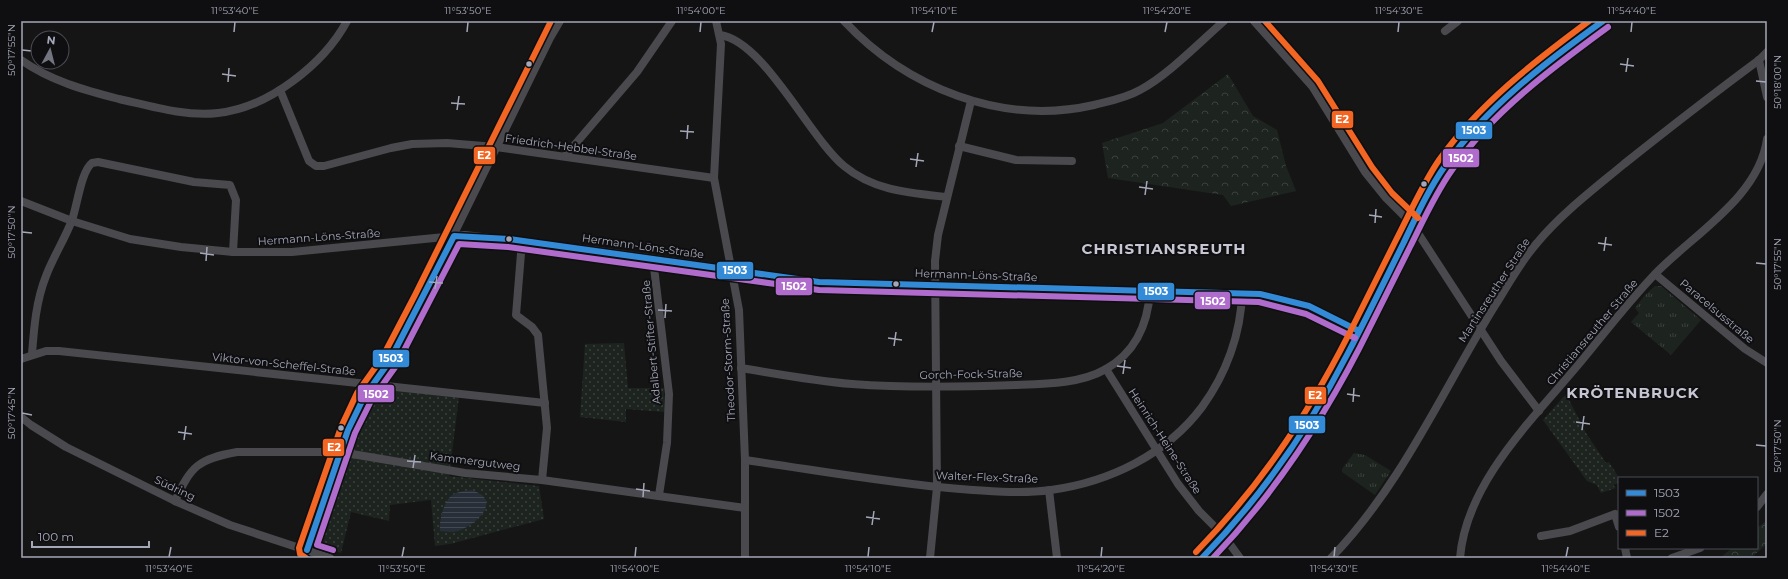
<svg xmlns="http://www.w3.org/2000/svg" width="1788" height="579" viewBox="0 0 1788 579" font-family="Montserrat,sans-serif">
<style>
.grass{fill:url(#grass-tufts)}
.forest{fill:url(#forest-crowns)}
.park{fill:url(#park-dots)}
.water{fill:url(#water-rules)}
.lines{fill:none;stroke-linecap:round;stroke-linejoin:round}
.minor{stroke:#49494e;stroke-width:8}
.major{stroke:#4c4c50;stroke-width:10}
.bus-1-casing{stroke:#0f0f11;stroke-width:9}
.bus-2-casing{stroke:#0f0f11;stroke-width:9}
.bus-3-casing{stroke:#0f0f11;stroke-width:9}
.bus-1{stroke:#338bd7;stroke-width:6}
.bus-2{stroke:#b06ccc;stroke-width:6}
.bus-3{stroke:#f26522;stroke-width:6}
.ticks{fill:none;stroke:#a4a7b8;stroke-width:1.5}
.bus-dot{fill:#a4a7b8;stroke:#0f0f11;stroke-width:1.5}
.labels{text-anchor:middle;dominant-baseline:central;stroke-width:4;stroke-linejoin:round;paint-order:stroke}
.street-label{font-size:11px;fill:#a4a7b8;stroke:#0f0f11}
.district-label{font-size:15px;font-weight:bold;letter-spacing:1px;fill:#c6c7d3;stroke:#0f0f11}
.line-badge{stroke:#0f0f11;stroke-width:1.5}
.badge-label{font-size:11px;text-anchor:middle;font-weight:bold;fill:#fff}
.neatline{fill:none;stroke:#a4a7b8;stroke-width:1.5}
.ticks-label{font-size:10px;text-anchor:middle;fill:#a4a7b8}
</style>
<defs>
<pattern id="grass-tufts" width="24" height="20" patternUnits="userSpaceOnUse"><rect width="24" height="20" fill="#1d241f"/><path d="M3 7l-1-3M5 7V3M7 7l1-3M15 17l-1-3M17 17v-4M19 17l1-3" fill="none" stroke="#3b413d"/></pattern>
<pattern id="forest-crowns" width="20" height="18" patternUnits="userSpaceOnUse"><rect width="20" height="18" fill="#1d241f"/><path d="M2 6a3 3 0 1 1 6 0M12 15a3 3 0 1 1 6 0" fill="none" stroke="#3b413d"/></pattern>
<pattern id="park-dots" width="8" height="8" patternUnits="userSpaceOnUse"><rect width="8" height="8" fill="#1d241f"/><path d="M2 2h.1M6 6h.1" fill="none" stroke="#3b413d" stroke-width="1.8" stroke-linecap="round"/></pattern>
<pattern id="water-rules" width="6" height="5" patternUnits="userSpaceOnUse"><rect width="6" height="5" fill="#272e38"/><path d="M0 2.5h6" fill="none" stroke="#434953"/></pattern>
</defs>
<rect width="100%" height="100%" fill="#151515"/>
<!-- grass -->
<g class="grass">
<path d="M1655,286h6l40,34 -30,35 -40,-33 8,-9 -4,-5 10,-13z"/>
<path d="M1354,453l11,2 26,16 -16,24 -33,-23v-3z"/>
</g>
<!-- forest -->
<g class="forest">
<path d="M1228,74l25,42 24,14 9,36 10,25 -65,15 -8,-11 -115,-17 -6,-35 61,-20z"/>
<path d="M1767,520v24l-16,14h-31l12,-10h25v-20z"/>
</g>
<!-- park -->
<g class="park">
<path d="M624,343l4,45h36l1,24 -39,-3v13l-46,-5 5,-73z"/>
<path d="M379,389l80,8 -10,79 90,10 5,33 -94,25 -15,2 -4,-46 -41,5 -1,16 -38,-9 -10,41 -17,-6 -3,-7c13,-49 29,-110 58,-151z"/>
<path d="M1566,394l20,39 20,30 3,-1 10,16v5l-6,2 3,3 -15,5 -4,-8 -10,-4 -44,-61z"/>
</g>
<!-- water -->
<path class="water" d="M471,490c29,8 11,29 -6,38 -8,5 -17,4 -25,3 -1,-10 3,-26 10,-34 5,-5 14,-6 21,-7z"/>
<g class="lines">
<!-- minor -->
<g class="minor">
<path d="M716,21l5,23 -7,134 25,132 6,150v98"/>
<path d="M844,21c63,67 158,105 250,84 16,-4 32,-7 46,-15 27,-14 60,-48 84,-69"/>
<path d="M1254,21l58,65 53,86 21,26 26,26 89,137 38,50"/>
<path d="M1445,31l13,-10"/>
<path d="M720,35c44,6 89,102 124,131 30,25 66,27 103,31"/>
<path d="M21,60c30,21 63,30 98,39 31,7 67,18 99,14 50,-5 106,-49 129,-92"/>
<path d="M1759,60l8,37"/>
<path d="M280,90l29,71 7,5h8l67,-18 21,-4 35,-1 49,4 218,31"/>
<path d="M959,146l57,14 56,1"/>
<path d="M565,156l72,-84 35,-51"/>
<path d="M21,201l51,20 58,18 51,8 52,5h59l173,-17 134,16 220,31 441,12 49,12 50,25"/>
<path d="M522,241l-6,74 16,12 6,8 9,93 -5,52"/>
<path d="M653,259l16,135 -2,49 -8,52"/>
<path d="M1655,274l90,75 22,14"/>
<path d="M32,354c2,-26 4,-53 14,-78 7,-19 19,-37 26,-56 5,-13 9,-49 20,-57l6,-1 96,20 36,3 6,15 -3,52"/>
<path d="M21,359l25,-8h13l486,52"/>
<path d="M741,368c37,6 74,13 111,16 54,4 109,3 163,1 29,-1 65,-1 91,-16 30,-17 42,-46 44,-78"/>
<path d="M1106,369l72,115 21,27 25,25 16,22"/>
<path d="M21,417l10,8 35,22 109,54 55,24 100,33"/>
<path d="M745,460c71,10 142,23 215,29 29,2 61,5 91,1 58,-8 115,-35 151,-83 24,-33 39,-73 40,-114"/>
<path d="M1049,490l8,68"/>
<path d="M175,501c16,-35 23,-42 62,-49h103l125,21 77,7 203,28"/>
<path d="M1757,507l10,-13"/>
<path d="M1541,536l29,-5 45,-17 4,13"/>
<path d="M1625,548l2,10"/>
<path d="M307,550l41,-120 16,-33 25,-35 33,-63 128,-261 10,-17"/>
<path d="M930,558l7,-71 -2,-226 3,-26 33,-134"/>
<path d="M1331,558c71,-73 112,-169 165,-254 13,-21 25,-43 41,-61 25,-30 57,-54 87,-79 44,-35 89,-70 135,-104l8,-8"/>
<path d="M1460,558c6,-75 72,-138 118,-193 25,-30 50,-63 78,-92 38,-39 103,-76 111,-134"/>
<path d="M1672,558l28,-10"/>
</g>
<!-- major -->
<path class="major" d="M1202,558c73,-72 118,-147 163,-238 12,-26 25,-51 38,-76 15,-31 29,-62 50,-89 42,-52 96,-95 150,-134"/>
<defs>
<g id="bus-1">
<path d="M307,550l41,-120 16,-33 25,-35 65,-126 55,3 310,43 441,12 49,12 50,25"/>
<path d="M1202,558c59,-61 107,-129 146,-205 19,-36 37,-73 55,-109 13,-27 25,-54 42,-78 41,-59 101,-104 158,-145"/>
</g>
<g id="bus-2">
<path d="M333,550l-16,-5 38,-112 16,-32 25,-35 63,-122 49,3 311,43 440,12 47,12 49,24"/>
<path d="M1213,558c66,-69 116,-147 158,-233 13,-26 26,-52 39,-78 13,-26 25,-53 42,-77 40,-58 100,-102 156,-143"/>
</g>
<g id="bus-3">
<path d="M1265,21l53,60 54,86 20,26 26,25"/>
<path d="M1196,552c69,-71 117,-145 161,-234 13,-26 26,-52 39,-78 14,-27 26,-55 43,-80 40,-56 96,-99 150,-139"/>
<path d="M306,558l-6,-4 -1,-6 42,-121 16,-34 25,-35 33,-63 136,-274"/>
</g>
</defs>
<!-- bus-1 casing -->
<use href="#bus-1" class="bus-1-casing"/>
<!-- bus-2 casing -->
<use href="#bus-2" class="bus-2-casing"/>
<!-- bus-3 casing -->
<use href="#bus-3" class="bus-3-casing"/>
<!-- bus-1 -->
<use href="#bus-1" class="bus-1"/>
<!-- bus-2 -->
<use href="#bus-2" class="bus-2"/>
<!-- bus-3 -->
<use href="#bus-3" class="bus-3"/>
</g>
<!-- ticks -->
<path class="ticks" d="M234,32l1,-10M467,32l1,-10M700,32l1,-10M932,32l2,-10M1165,32l2,-10M1398,32l1,-10M1631,32l1,-10M22,50l10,1M1620,64l14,2M1626,72l2,-14M222,74l14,2M1756,81l10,1M228,82l1,-14M451,103l14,1M457,110l2,-14M680,131l14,1M687,139l1,-14M910,159l14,2M916,167l2,-14M1139,187l14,2M1145,195l2,-14M1369,215l13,2M1375,223l1,-14M22,232l10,1M1598,243l14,2M1604,251l2,-14M200,253l14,2M206,261l1,-14M1756,263l10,1M429,282l14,1M435,289l2,-13M658,310l14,1M665,318l1,-14M888,338l14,2M894,346l2,-14M1117,366l14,2M1123,374l2,-14M1347,394l13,2M1353,402l1,-14M22,413l10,2M1576,422l14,2M1582,430l2,-14M178,432l14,2M184,440l2,-14M1756,445l10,1M407,461l14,1M413,468l2,-13M636,489l14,2M643,497l1,-14M866,517l14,2M872,525l2,-14M169,557l2,-10M402,557l2,-10M635,557l1,-10M868,557l1,-10M1101,557l1,-10M1334,557l1,-10M1566,557l2,-10"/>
<!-- markers -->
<g class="bus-dot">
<circle cx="529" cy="64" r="3.5"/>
<circle cx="1424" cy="184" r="3.5"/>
<circle cx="509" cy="239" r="3.5"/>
<circle cx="896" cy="284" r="3.5"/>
<circle cx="341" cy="428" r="3.5"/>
</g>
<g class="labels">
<!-- street labels -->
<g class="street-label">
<text transform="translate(571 147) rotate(8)">Friedrich-Hebbel-Straße</text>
<text transform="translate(319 237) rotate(-4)">Hermann-Löns-Straße</text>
<text transform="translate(643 246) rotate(8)">Hermann-Löns-Straße</text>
<text transform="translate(976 275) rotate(2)">Hermann-Löns-Straße</text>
<text transform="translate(1494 290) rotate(-57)">Martinsreuther Straße</text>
<text transform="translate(1717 311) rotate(40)">Paracelsusstraße</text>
<text transform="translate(1592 332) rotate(-50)">Christiansreuther Straße</text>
<text transform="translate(651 342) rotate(-95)">Adalbert-Stifter-Straße</text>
<text transform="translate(728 360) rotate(-93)">Theodor-Storm-Straße</text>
<text transform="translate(284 364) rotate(6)">Viktor-von-Scheffel-Straße</text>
<text transform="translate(971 374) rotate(-1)">Gorch-Fock-Straße</text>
<text transform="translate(1165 441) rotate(57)">Heinrich-Heine-Straße</text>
<text transform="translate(475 461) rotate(7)">Kammergutweg</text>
<text transform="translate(987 477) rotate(2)">Walter-Flex-Straße</text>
<text transform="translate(175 488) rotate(25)">Südring</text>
</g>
<!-- district labels -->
<g class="district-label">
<text x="1164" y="248">CHRISTIANSREUTH</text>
<text x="1633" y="392">KRÖTENBRUCK</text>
</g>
</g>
<g class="line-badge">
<rect x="1331" y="110" width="23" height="19" rx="4" fill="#f26522"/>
<rect x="1455" y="121" width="38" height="19" rx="4" fill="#338bd7"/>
<rect x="473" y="146" width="23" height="19" rx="4" fill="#f26522"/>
<rect x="1442" y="148" width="38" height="20" rx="4" fill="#b06ccc"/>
<rect x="716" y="261" width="38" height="19" rx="4" fill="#338bd7"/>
<rect x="775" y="277" width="38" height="19" rx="4" fill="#b06ccc"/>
<rect x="1137" y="282" width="38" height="19" rx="4" fill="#338bd7"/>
<rect x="1194" y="291" width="37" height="19" rx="4" fill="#b06ccc"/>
<rect x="372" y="349" width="38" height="19" rx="4" fill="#338bd7"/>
<rect x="357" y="384" width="38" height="19" rx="4" fill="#b06ccc"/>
<rect x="1304" y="386" width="23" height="19" rx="4" fill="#f26522"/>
<rect x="1288" y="415" width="38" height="19" rx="4" fill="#338bd7"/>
<rect x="322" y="438" width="23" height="19" rx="4" fill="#f26522"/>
</g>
<g class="badge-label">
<text x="1342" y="123">E2</text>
<text x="1474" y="134">1503</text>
<text x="484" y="159">E2</text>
<text x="1461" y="162">1502</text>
<text x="735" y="274">1503</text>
<text x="794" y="290">1502</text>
<text x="1156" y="295">1503</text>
<text x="1213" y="305">1502</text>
<text x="391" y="362">1503</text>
<text x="376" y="398">1502</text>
<text x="1315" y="399">E2</text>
<text x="1307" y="429">1503</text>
<text x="334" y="451">E2</text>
</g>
<!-- border -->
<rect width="1788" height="579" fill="none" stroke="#0f0f11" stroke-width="44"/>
<!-- legend -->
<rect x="1618" y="477" width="140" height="72" fill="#0f0f11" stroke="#4b4c54"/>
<rect x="1626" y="490" width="20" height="6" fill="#338bd7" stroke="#4b4c54"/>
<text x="1654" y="497" font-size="12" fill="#a4a7b8">1503</text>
<rect x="1626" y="510" width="20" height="6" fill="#b06ccc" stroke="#4b4c54"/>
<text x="1654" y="517" font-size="12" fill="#a4a7b8">1502</text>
<rect x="1626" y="530" width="20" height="6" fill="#f26522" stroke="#4b4c54"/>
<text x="1654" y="537" font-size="12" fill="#a4a7b8">E2</text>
<!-- north arrow -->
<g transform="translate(50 50) rotate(7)"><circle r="19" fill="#0f0f11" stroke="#4b4c54"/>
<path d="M0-3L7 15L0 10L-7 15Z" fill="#72747f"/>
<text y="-6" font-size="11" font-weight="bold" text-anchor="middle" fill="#a4a7b8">N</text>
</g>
<!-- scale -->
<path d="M32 541v6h117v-6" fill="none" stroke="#a4a7b8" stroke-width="2"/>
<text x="38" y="541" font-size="12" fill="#a4a7b8" stroke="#0f0f11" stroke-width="3" paint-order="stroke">100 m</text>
<rect x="22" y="22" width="1744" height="535" class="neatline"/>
<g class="ticks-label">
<text x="235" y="14">11°53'40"E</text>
<text x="468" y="14">11°53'50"E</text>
<text x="701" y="14">11°54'00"E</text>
<text x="934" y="14">11°54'10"E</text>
<text x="1167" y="14">11°54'20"E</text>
<text x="1399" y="14">11°54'30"E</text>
<text x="1632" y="14">11°54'40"E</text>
<text transform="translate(11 50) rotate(-90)" y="4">50°17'55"N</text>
<text transform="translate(1777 82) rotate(-90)" y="4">50°18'00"N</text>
<text transform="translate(11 232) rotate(-90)" y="4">50°17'50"N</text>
<text transform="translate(1777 264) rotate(-90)" y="4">50°17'55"N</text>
<text transform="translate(11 413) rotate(-90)" y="4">50°17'45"N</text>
<text transform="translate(1777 446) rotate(-90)" y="4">50°17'50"N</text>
<text x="169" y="572">11°53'40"E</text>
<text x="402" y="572">11°53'50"E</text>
<text x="635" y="572">11°54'00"E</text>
<text x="868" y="572">11°54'10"E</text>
<text x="1101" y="572">11°54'20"E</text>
<text x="1334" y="572">11°54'30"E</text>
<text x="1566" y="572">11°54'40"E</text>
</g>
</svg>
